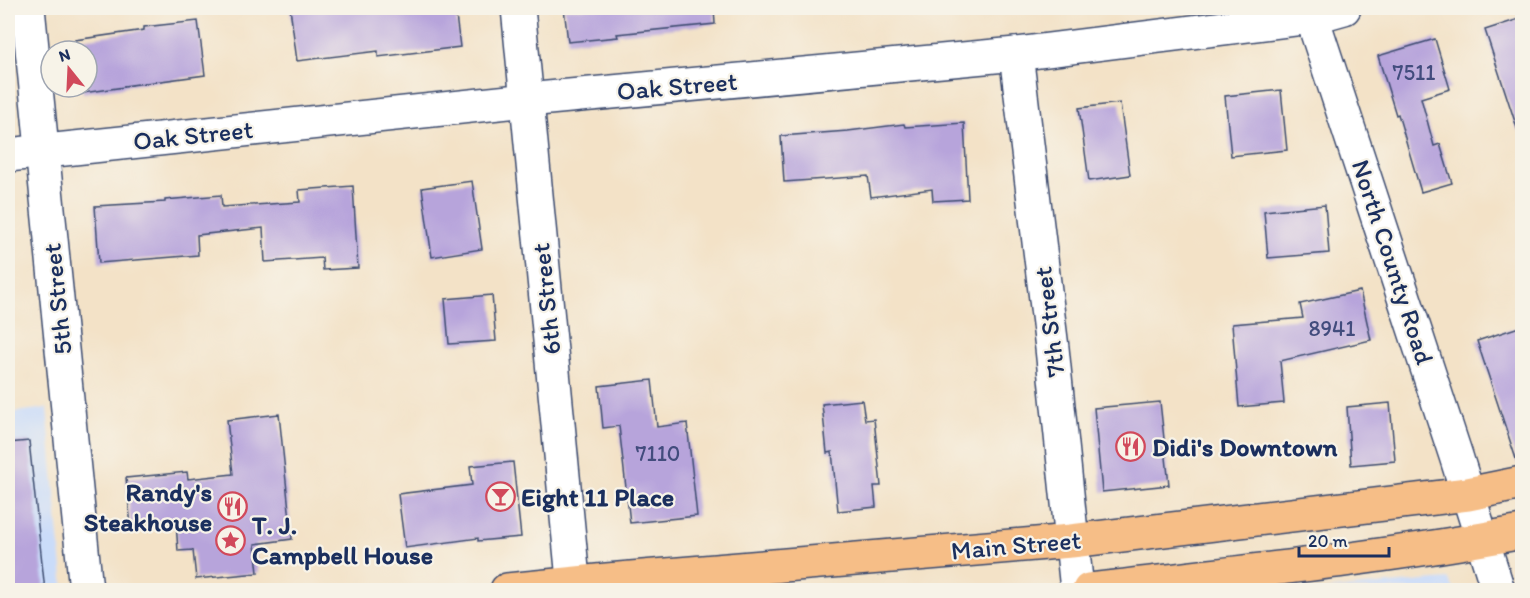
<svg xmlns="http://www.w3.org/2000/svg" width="1530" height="598" viewBox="0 0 1530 598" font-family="Itim,sans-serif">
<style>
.built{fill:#cadcf9}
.building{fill:#b7a4db}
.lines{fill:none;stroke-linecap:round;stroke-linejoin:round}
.minor-casing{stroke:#3b4a6e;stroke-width:36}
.major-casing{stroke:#3b4a6e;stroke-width:36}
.minor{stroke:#fff;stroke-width:33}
.major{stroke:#f6be87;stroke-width:33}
.labels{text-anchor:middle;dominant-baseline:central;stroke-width:4.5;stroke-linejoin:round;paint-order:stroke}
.number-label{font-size:22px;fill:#424c7d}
.street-label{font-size:26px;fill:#1b2f5e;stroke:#f7f3e8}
.poi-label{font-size:26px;font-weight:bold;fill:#1b2f5e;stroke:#f7f3e8;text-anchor:start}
</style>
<rect width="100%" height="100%" fill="#f7f3e8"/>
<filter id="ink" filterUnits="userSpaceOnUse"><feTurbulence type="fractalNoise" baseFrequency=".0167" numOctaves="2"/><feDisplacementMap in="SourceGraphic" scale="12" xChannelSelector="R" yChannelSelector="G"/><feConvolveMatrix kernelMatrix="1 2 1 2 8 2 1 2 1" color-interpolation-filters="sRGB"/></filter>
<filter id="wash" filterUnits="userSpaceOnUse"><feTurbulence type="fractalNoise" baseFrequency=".008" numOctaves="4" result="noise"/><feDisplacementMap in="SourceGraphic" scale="24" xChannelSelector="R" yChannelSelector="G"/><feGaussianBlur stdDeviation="1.35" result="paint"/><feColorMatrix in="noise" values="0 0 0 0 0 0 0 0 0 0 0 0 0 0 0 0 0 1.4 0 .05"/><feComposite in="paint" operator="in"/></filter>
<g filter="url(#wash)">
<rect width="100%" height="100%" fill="#f3e2c7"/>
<!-- built -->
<g class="built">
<path d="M47,408l17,182h-56v-177z"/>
<path d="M1448,579l7,11h-135z"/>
</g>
<g id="blocks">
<!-- building -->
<g class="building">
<path d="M290,8h165l5,39 -82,10v-6l-81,10z"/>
<path d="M564,8h150l1,16 -98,10 1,3 -50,5z"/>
<path d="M1522,18v113h-4l-33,-101z"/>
<path d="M198,21l7,54 -81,11v1l-41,6 -1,-6h5v-36h-10l-2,-11 69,-10v-3z"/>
<path d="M1435,39l15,50 -29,9 13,48 6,-2 12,39 -31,9 -23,-78 -2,1 -18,-59z"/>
<path d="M1281,90l6,60 -56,6 -6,-60z"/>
<path d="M1120,103l10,72 -41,6 -10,-73z"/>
<path d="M964,123l4,76 -35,2 -1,-12 -61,8 -3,-21 -84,6 -3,-46 67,-5 56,-7 1,3z"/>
<path d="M472,181l10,68 -50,8 -10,-69z"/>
<path d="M353,186l5,82 -35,2 -1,-12 -57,4 -2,-34 -66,7 1,20 -99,8 -4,-57 70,-4v-2l56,-5 1,12 78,-5 -1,-12z"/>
<path d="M1325,205l4,48 -61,5 -4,-47z"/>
<path d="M1360,291l11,49 -91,21 4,42 -45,4 -7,-83 71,-6 -3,-14z"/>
<path d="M492,295l4,46 -47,3 -4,-45z"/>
<path d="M1522,326v138l-4,1 -41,-124z"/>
<path d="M652,380l5,47 30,-4 10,93 -67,7 -11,-97 -16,2 -4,-42z"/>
<path d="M862,400l3,20 9,-1 7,67h-7l2,21 -38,4 -6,-59 -5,1 -5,-49z"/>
<path d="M1160,402l9,83 -67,7 -8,-84z"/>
<path d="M1390,403l5,58 -44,4 -4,-58z"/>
<path d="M279,414l13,125 -37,5 3,29 -62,6 -3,-29 -15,1 -2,-29 -45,4 -5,-48 61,-6 1,7 45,-5 -6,-54z"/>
<path d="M29,441l16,150h-37v-148z"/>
<path d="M513,462l8,75 -43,4v-3l-73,10 -7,-54 74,-9 -2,-19z"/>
</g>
</g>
</g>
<g filter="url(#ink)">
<use href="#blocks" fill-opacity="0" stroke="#3b4a6e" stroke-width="1.5"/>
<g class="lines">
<defs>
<g id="minor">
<path d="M28,8l58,582"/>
<path d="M518,8l56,582"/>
<path d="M1309,8l147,448 42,134"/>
<path d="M1016,54l36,294 25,242"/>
<path d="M8,155l519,-55 489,-46 296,-37 32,-9"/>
</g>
<g id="major">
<path d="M507,590l100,-10 464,-39 397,-47 54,-11"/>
<path d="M1089,590c144,-17 290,-31 433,-58"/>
</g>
</defs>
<!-- minor casing -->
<use href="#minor" class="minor-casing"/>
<!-- major casing -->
<use href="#major" class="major-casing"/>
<!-- minor -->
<use href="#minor" class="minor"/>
<!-- major -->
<use href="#major" class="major"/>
</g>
</g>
<!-- icons -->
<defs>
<symbol id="restaurant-ring" viewBox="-11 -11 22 22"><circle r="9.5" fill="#f7f3e8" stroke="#d1495b" stroke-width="1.5"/><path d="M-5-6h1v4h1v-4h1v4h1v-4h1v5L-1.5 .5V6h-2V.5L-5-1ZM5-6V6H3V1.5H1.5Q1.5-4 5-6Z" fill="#d1495b"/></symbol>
<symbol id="bar-ring" viewBox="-11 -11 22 22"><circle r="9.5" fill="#f7f3e8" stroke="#d1495b" stroke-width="1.5"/><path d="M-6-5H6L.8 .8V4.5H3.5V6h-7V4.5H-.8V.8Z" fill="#d1495b"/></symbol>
<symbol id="sight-ring" viewBox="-11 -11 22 22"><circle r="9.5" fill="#f7f3e8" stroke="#d1495b" stroke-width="1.5"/><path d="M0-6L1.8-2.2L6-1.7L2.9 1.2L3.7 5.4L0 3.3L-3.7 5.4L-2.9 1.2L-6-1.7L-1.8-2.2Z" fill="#d1495b"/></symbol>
</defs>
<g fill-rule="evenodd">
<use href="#restaurant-ring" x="1114" y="430" width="33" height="33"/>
<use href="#bar-ring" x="484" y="480" width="33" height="33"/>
<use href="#restaurant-ring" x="216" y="490" width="33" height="33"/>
<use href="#sight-ring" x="214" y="524" width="33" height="33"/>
</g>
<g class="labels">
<!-- number labels -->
<g class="number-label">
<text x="1414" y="72">7511</text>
<text x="1332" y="328">8941</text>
<text x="658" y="453">7110</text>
</g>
<!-- street labels -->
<g class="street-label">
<text transform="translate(677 86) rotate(-5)">Oak Street</text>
<text transform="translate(193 135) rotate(-6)">Oak Street</text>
<text transform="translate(1393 262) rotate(72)">North County Road</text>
<text transform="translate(57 299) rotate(-96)">5th Street</text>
<text transform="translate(546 299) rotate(-96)">6th Street</text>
<text transform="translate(1049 322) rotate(-97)">7th Street</text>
<text transform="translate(1016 545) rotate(-5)">Main Street</text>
</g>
<!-- poi labels -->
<g class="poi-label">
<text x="1152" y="447">Didi's Downtown</text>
<text x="212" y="492" text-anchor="end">Randy's<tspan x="212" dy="30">Steakhouse</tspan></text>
<text x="521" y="497">Eight 11 Place</text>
<text x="252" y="525">T. J.<tspan x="252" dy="30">Campbell House</tspan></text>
</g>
</g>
<!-- margin -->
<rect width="1530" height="598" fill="none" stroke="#f7f3e8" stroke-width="30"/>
<!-- north arrow -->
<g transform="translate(69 69) rotate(342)"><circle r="28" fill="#f7f3e8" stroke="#9fa5b1" stroke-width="1.5"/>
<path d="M0-4.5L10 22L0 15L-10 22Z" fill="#d1495b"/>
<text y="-9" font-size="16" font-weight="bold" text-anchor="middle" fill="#1b2f5e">N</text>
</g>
<!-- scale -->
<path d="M1299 547v9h90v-9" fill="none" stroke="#1b2f5e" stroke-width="3"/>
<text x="1308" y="547" font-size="18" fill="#1b2f5e" stroke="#f7f3e8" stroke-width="4.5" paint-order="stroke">20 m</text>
</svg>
